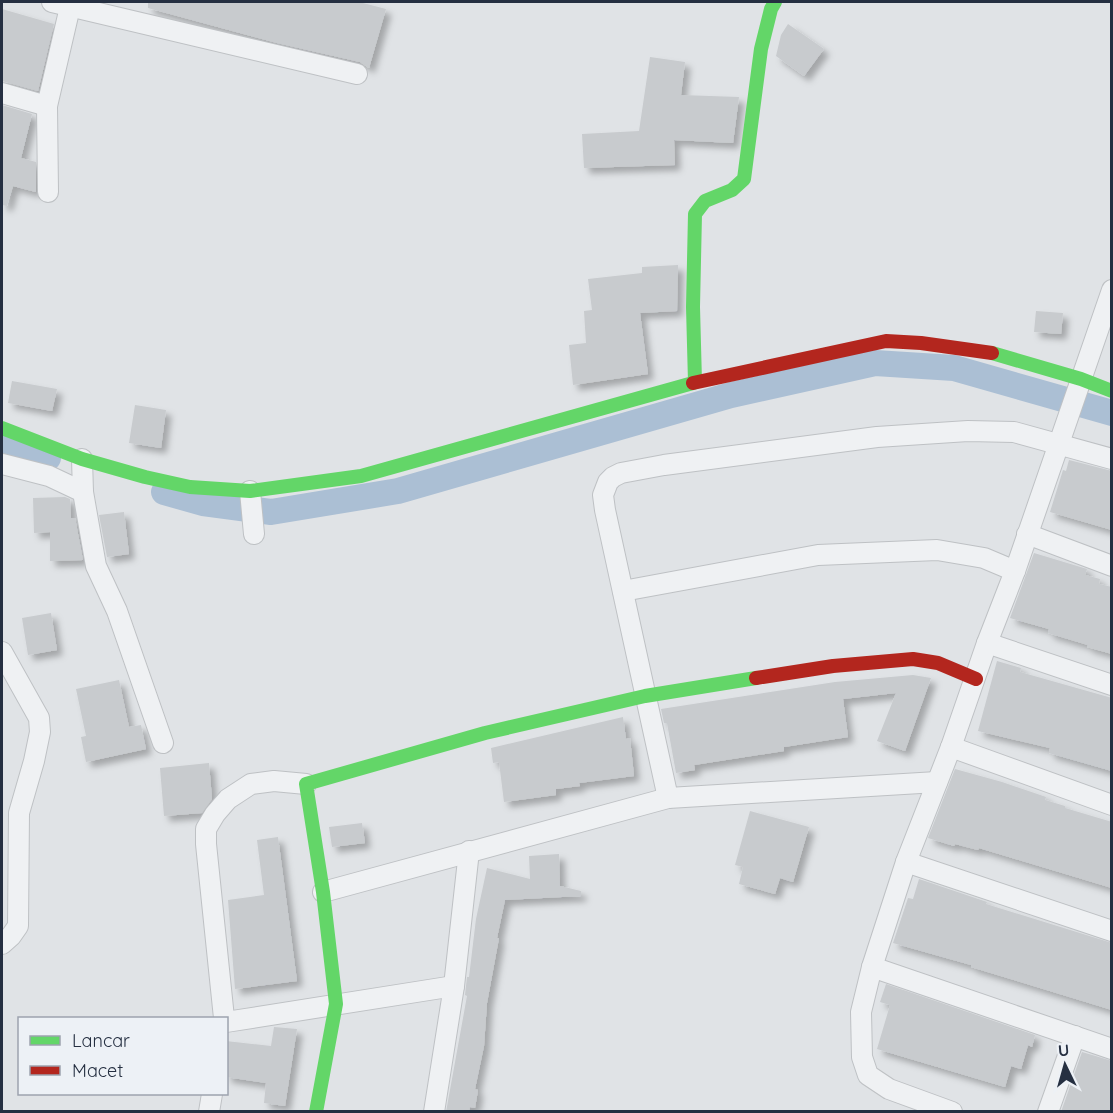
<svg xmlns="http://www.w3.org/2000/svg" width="1113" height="1113" viewBox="0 0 1113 1113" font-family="Quicksand,sans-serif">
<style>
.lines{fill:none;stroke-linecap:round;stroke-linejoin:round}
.canal{stroke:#abbfd4;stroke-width:26}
.building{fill:#c8cbce;filter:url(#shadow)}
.street-casing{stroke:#bec1c4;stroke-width:22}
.street{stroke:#eff1f3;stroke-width:20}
.fast{stroke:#63d668;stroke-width:14}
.jam{stroke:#b3261e;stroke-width:14}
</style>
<defs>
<filter id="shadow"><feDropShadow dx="5.5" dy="5.5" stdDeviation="3" flood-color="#0004"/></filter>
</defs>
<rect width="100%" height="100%" fill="#e0e3e6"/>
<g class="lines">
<!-- canal -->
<g class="canal">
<path d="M2,443l46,15"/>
<path d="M164,492l39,11 68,9 127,-21 333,-96 144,-32 79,5 158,45"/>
</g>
</g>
<!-- building -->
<g class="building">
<path d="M148,2h211l27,7 -17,59 -9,-6 -83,-19 -129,-35z"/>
<path d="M2,9l52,15 -16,67 -36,-10z"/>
<path d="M788,24l36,25 -20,27 -28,-20 5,-21z"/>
<path d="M650,57l35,5 -4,33 58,2 -6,46 -59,-3 1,25 -91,3 -2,-34 57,-3z"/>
<path d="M2,105l30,9 -11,44 15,4v30l-23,-6 -6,20 -5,-1z"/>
<path d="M678,265l-1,46 -37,2 8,61 -75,11 -4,-40 17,-2 -2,-32 8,-1 -4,-31 54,-6v-6z"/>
<path d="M1036,311l27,2 -2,21 -27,-2z"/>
<path d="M12,381l45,8 -5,22 -44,-8z"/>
<path d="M135,405l31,5 -5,38 -32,-5z"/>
<path d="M1069,460l43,11v59l-62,-18 13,-42 3,1z"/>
<path d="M65,497l5,2 1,19h4l8,42 -33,1v-29l-16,1 -1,-35z"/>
<path d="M124,512l5,42 -22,3 -8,-42z"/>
<path d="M1034,553l53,16 -2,6 15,4 -1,5 13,3v67l-25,-7 1,-2 -40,-12 1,-4 -39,-11z"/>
<path d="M51,613l6,37 -29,5 -6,-37z"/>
<path d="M997,661l24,7 -1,4 92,26v73l-63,-18 1,-5 -72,-17z"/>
<path d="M913,675l18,3 -26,73 -28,-10 19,-48 -53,6 5,38 -64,10v4l-90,14 1,5 -19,3 -9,-50h-3l-3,-14 174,-27z"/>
<path d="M119,680l10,47 12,-2 5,24 -60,13 -5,-25 5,-1 -10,-47z"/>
<path d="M623,717l3,22 4,-1 4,38 -55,7 1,3 -24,3v6l-52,7 -5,-40 -6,1 -2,-15z"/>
<path d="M209,763l3,36 -10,14 -38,3 -4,-48z"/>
<path d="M955,769l47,13 44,15 -1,3 20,6v2l47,14v66l-133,-40 -1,2 -23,-6 -1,2 -26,-8z"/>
<path d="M750,811l59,16 -16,55 -13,-4 -5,16 -36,-10 4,-17 -8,-2z"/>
<path d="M362,823l3,20 -33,4 -3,-20z"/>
<path d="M278,837l19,144 -62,8 -7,-89 36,-5 -7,-55z"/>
<path d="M559,854l1,32 21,5v5l-76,4 -8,38h2l-12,65 -3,43 -9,43 3,1 -3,18 -5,-1 -1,5h-23l21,-116 -2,-1 2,-18h2l7,-58 11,-51 43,11 -1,-23z"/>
<path d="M919,879l68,23 -1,2 126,39v67l-141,-43v-2l-78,-22 15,-45 5,1z"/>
<path d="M886,984l149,51 -3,12 -4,-2 -7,24 -10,-3 -6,21 -128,-38 13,-44 -10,-3z"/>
<path d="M274,1027l23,2 -12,77 -21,-3 2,-20 -40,-6v-36l45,5z"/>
<path d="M1082,1052l30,9v51h-51z"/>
</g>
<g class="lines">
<defs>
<g id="street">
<path d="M52,2l305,72"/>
<path d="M2,93l45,13"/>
<path d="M48,192l-1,-86 23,-99"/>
<path d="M82,459l1,33 13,74 21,45 46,132"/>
<path d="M2,464l47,12 34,16"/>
<path d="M250,491l4,43"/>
<path d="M1027,534l85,32"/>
<path d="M623,591l195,-36 119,-5 47,8 31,13"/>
<path d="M987,643l125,42"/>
<path d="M2,652l37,66 1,14 -6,29 -15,52 -1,113 -7,10 -9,8"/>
<path d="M951,747l161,58"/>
<path d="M668,798l-63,-288 -2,-15 5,-13 5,-5 8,-4 43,-8 213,-28 91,-6 46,1 98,27"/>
<path d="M906,862l206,69"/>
<path d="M323,892l345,-94 269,-16"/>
<path d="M872,967l240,82"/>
<path d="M224,1018l-18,-174v-15l9,-15 13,-15 23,-15 23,-3 32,3"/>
<path d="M226,1022l228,-36"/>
<path d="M209,1112l3,-18"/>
<path d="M434,1112l20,-126 15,-135"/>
<path d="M952,1112l-63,-23 -21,-14 -6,-18 -1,-45 11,-45 34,-105 45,-115 36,-104 28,-72 97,-281"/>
<path d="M1048,1112l27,-76"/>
</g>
</defs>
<!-- street casing -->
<use href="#street" class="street-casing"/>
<!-- street -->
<use href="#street" class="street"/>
<!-- fast -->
<g class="fast">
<path d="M992,353l89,26 31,12"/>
<path d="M695,382l-2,-75 2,-93 10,-13 27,-11 12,-11 17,-130 10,-40 4,-7"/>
<path d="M2,428l80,31 63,18 45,10 60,4 111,-15 332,-93"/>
<path d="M316,1112l20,-108 -13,-112 -17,-108 179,-51 160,-37 111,-18"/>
</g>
<!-- jam -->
<g class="jam">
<path d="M693,383l193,-42 35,2 71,10"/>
<path d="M756,678l77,-12 80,-7 25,4 38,16"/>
</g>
</g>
<!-- border -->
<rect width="1113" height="1113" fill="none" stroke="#252f41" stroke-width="6"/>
<!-- legend -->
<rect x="18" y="1017" width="210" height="78" fill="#edf1f6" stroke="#9da3ae" stroke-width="1.5"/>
<rect x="30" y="1036" width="30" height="9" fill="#63d668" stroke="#9da3ae" stroke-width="1.5"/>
<text x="72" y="1047" font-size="18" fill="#252f41">Lancar</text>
<rect x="30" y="1066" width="30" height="9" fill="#b3261e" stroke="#9da3ae" stroke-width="1.5"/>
<text x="72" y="1077" font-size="18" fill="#252f41">Macet</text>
<!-- north arrow -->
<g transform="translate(1065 1065) rotate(355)" stroke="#edf1f6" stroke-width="4.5" paint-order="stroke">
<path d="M0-4.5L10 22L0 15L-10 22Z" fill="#252f41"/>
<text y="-9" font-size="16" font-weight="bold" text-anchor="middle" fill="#252f41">U</text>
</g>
</svg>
